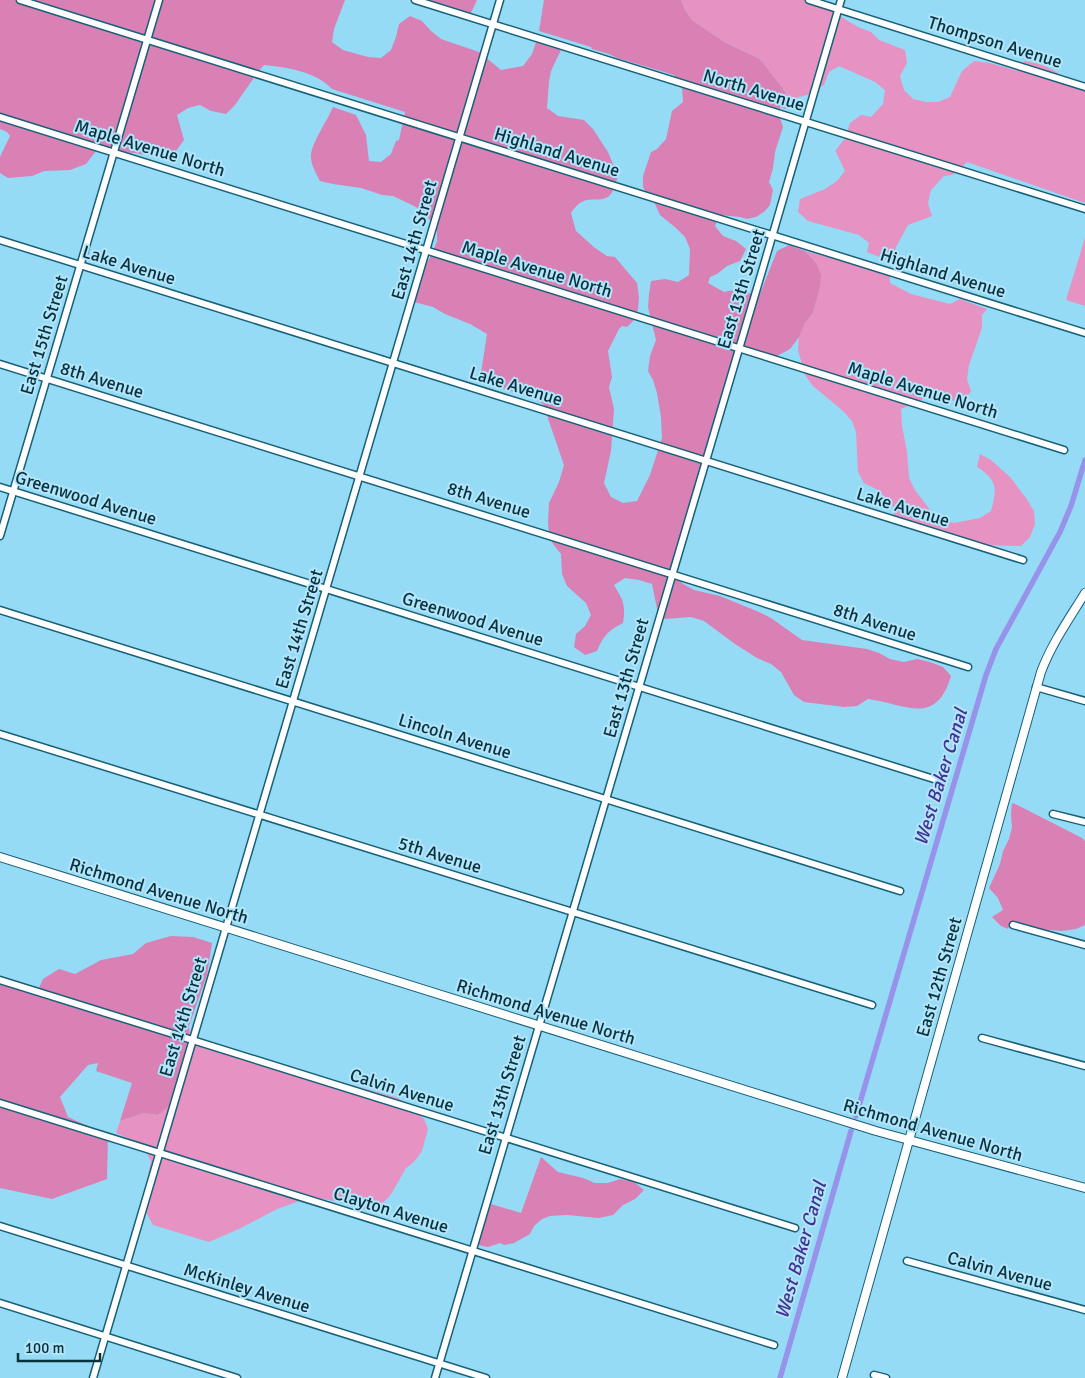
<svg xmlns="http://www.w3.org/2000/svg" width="1085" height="1378" viewBox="0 0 1085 1378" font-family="Signika,sans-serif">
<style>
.green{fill:#e692c2}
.forest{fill:#d980b4}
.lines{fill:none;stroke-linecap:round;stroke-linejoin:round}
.canal{stroke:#9793eb;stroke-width:5.5}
.minor-casing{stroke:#166078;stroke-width:9}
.tertiary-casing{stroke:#166078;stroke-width:10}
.minor{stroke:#fff;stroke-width:6}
.tertiary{stroke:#fff;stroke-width:8}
.labels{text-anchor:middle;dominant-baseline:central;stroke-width:4;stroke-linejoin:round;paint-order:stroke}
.street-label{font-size:18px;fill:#08313e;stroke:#b3e5fa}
.water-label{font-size:19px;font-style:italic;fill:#423195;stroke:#b3e5fa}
</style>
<rect width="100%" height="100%" fill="#96dbf6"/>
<!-- green -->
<g class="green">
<path d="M681,0h125l24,10 28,17 13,5 8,8 26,10 2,13 -7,13 4,14 9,9 13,3h12l12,-5 12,-26 12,-10 16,2 28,8 4,-8 3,-2 15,3 13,6 12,8 20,8v117l-118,-41 -7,7 -8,6 -8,1 -13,14 -3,13 4,13 -24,9 -12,22 -4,15 -25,-10 2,-9 -10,-8 -51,-14 -10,-9 2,-13 25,-10 12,-8 8,-10 -10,-21h1l9,-12 5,-15 11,-8 10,2 12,-13 2,-14 -10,-8 -36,-16 -10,6 -5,13 -4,2h-8l-2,7 -21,6 -5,-10 -24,-31 -36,-17 -32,-22 -7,-10z"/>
<path d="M1085,238v68l-19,-6z"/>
<path d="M805,251l22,6 23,4 40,15v7l21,11 39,10 10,-5 27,10 -5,6v13l-13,37 -2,14 4,12 -7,11 -36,-5 -27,12 1,17 5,26 2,26 6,12 16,21 10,8 13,4 26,-5 11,-7c6,-22 7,-31 -14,-44l3,-13 11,6 19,17 16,21 8,13 1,13 -5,13 -9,9 -38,-1 -89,-25v-12l-8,-10 -10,-9 -12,-6 -6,-11 -2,-40 -4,-11 -9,-10 -30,-25 -8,-11 -7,-25 1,-14 6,-13 8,-10 7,-26 -4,-24z"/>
<path d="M189,1026l2,14 207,58 16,11 10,10 4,10 -6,22 -8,11 -8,6 -16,28 -14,13 -8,1 -28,-8 -29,-5 -34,12 -36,19 -32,14 -56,-17 -11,-20 9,-44 -9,-16 -26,-12 4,-12 24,-8 15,2 29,-59z"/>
</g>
<!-- forest -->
<g class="forest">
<path d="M0,0h345l-11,29 -2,13 11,8 25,7 13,1 10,-8 5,-13 3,-13 11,-8 12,5 9,10 10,8 38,13 22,18 22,-4 9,-12 4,-12 25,8 -10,21 -2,11 -2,26 11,8 26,4 9,9 15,23 10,24c-2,6 -4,15 -8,19 -11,11 -25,-5 -39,18l5,18 19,17 12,8 8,1 22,26 2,14 -1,12 -2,9 -9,9 -5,-1 -3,3 -11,22 4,26 -3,10 5,22 -3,42 -7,32 7,14 12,6 14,-2 13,-26 12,-37 -1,-21 -4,-24 -4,-13 -5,-9 2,-15 6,-16 -8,-33 1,-13 2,-13 14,-2 13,3 11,-7 1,-26 -5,-12 -9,-9 -16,-13 -5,-11 -10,-13 -2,-4v-11l8,-24 6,-3 9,-10 6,-28 11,-9 -1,-15 -8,-12 -57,-17 -8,-4 -17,-5 -1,-2 -52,-16 5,-31h137l4,10 7,10 32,22 36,17 24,31 5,10 -3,9 -6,-2v11l3,9 -8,25 -2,16 -4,14 4,8 -3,15 -5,6 -9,6 -9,2 -7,-2 -19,-2 -7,4 3,1 -2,6 8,10 13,5 10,8 -6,12 -13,5 -10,8 -7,3 -2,6 16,9c13,-4 23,3 36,2l17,-43 12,-6 16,6 11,12 5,12 -1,12 -7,26 -8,10 -6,14 -9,12 -13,7 -16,-1 -18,-5 -7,9 -62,216 9,9 11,6 26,6 39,16 12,6 31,22 65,9 12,4 11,6 14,3 13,-3 13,3 13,5 8,9c-15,51 -46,28 -83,23l-11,7 -13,1 -40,-5 -10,-7 -13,-23 -10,-8 -14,-6 -22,-14 -31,-23 -13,-4 -26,2 -8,-10 -5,-25 -13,-4 -14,-2 -11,7c9,15 12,20 9,38 -15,8 -19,12 -26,28l-12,4 -11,-8 2,-13 9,-8 6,-11 -5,-12 -19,-17 -5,-12 -1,-20 -8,-10 -4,-8 -1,-14 1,-19 10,-21 5,-17 -21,-61 -11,-7 -43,-12 -9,-6 7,-45 -17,-10 -25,-10 -12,-7 -19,-5 10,-35 7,-11 6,-15v-9l-4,-9 -11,-12 -8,-5 -21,-10 -11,-1 -21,-7 -28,-4 -13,-3c-4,-8 -10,-17 -9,-27 2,-13 16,-33 22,-47l23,8 10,20 3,26 12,1 10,-8 5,-13 3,-1 6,-28 -73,-23c-15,-17 -46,-22 -68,-24l-6,7 -23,33 -9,9 -15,-3 -11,-6 -12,3 -11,7 7,25 -8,11 -13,7 -28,-5 -39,-2 -10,13 -16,6 -26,1 -12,5 -24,2 -8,-5v-16l10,-21 -3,-4 -7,-3z"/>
<path d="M425,0h52l-7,15z"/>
<path d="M1012,803c9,3 16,8 25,12 15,8 30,15 45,23l3,3v84l-9,4 -14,2 -25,-2 -13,-5h-14l-2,5 -7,-3 -9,-9 11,-7 -5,-12 -9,-10 11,-24 3,-13 6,-12 3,-12 -1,-13z"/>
<path d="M171,936l22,1 19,6 -5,32 -18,51 -1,30 -9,41 -21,18 -14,-2 -24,8 12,-38 -36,-12 2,-8 -10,2 -28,32 8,20 40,18 -1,44 -55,20 -52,-11v-212l39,12 4,-9 16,-10 16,5 26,-14 32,-6 13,-11z"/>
<path d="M541,1157l17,15 25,6 12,5h13l12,-4 14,3 10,8 -9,9 -12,6 -10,10 -14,3 -32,-3 -17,1 -8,3 -8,7 -4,8 -16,9 -10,2 -4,-2 -12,4 -10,-2 5,-19 8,-22 30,9z"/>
</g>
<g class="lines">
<!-- canal -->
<g class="canal">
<path d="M856,1116l130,-441 10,-26 64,-117 11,-26 14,-46"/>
<path d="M780,1378l71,-247"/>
</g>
<defs>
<g id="minor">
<path d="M20,0l1065,333"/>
<path d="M415,0l670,209"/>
<path d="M809,0l276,87"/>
<path d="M0,117l1064,333"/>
<path d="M0,240l1023,320"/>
<path d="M0,364l968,303"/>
<path d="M0,487l937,293"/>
<path d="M0,536l159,-536"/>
<path d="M0,610l900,281"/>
<path d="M1036,687l49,14"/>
<path d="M0,734l872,271"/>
<path d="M1053,814l32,8"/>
<path d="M1013,925l72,20"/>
<path d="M0,980l795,248"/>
<path d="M982,1038l103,28"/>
<path d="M0,1103l774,242"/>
<path d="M0,1226l486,152"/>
<path d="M907,1261l178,49"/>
<path d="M0,1303l237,75"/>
<path d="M874,1375l12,3"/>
<path d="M93,1378l407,-1378"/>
<path d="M435,1378l330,-1117 76,-261"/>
</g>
<g id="tertiary">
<path d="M0,857l876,274 209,57"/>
<path d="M842,1378l199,-706c11,-29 28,-53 44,-79"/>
</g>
</defs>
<!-- minor casing -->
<use href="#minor" class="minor-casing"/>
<!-- tertiary casing -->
<use href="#tertiary" class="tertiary-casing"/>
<!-- minor -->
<use href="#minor" class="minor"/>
<!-- tertiary -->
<use href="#tertiary" class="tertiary"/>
</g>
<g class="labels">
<!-- street labels -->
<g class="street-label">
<text transform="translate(995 42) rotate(17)">Thompson Avenue</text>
<text transform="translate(754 90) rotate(17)">North Avenue</text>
<text transform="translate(150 148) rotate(17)">Maple Avenue North</text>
<text transform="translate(557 152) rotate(17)">Highland Avenue</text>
<text transform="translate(414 240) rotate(-74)">East 14th Street</text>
<text transform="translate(129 265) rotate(17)">Lake Avenue</text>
<text transform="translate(537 269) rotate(17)">Maple Avenue North</text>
<text transform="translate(943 273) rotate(17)">Highland Avenue</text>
<text transform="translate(741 289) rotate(-73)">East 13th Street</text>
<text transform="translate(44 335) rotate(-73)">East 15th Street</text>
<text transform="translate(102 380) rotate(17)">8th Avenue</text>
<text transform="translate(516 386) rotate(17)">Lake Avenue</text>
<text transform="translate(923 390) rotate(17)">Maple Avenue North</text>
<text transform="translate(86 498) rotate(17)">Greenwood Avenue</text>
<text transform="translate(489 500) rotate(17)">8th Avenue</text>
<text transform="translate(903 507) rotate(17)">Lake Avenue</text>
<text transform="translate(473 619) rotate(17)">Greenwood Avenue</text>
<text transform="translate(875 622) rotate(18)">8th Avenue</text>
<text transform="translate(299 629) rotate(-73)">East 14th Street</text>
<text transform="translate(626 678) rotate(-74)">East 13th Street</text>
<text transform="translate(455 736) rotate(17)">Lincoln Avenue</text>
<text transform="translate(440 855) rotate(17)">5th Avenue</text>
<text transform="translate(159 891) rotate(17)">Richmond Avenue North</text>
<text transform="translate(939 977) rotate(-74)">East 12th Street</text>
<text transform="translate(546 1012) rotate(17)">Richmond Avenue North</text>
<text transform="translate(183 1017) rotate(-73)">East 14th Street</text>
<text transform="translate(402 1090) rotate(17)">Calvin Avenue</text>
<text transform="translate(502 1095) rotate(-73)">East 13th Street</text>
<text transform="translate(933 1130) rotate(16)">Richmond Avenue North</text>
<text transform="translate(391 1210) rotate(17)">Clayton Avenue</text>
<text transform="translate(1000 1271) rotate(15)">Calvin Avenue</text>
<text transform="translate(247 1288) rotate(17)">McKinley Avenue</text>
</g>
<!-- water labels -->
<g class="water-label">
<text transform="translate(941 777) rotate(-73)">West Baker Canal</text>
<text transform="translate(801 1250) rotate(-74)">West Baker Canal</text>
</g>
</g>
<!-- scale -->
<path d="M18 1353v8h82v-8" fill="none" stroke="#08313e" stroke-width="2.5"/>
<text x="25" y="1353" font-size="15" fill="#08313e" stroke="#b3e5fa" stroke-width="4" paint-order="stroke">100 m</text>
</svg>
